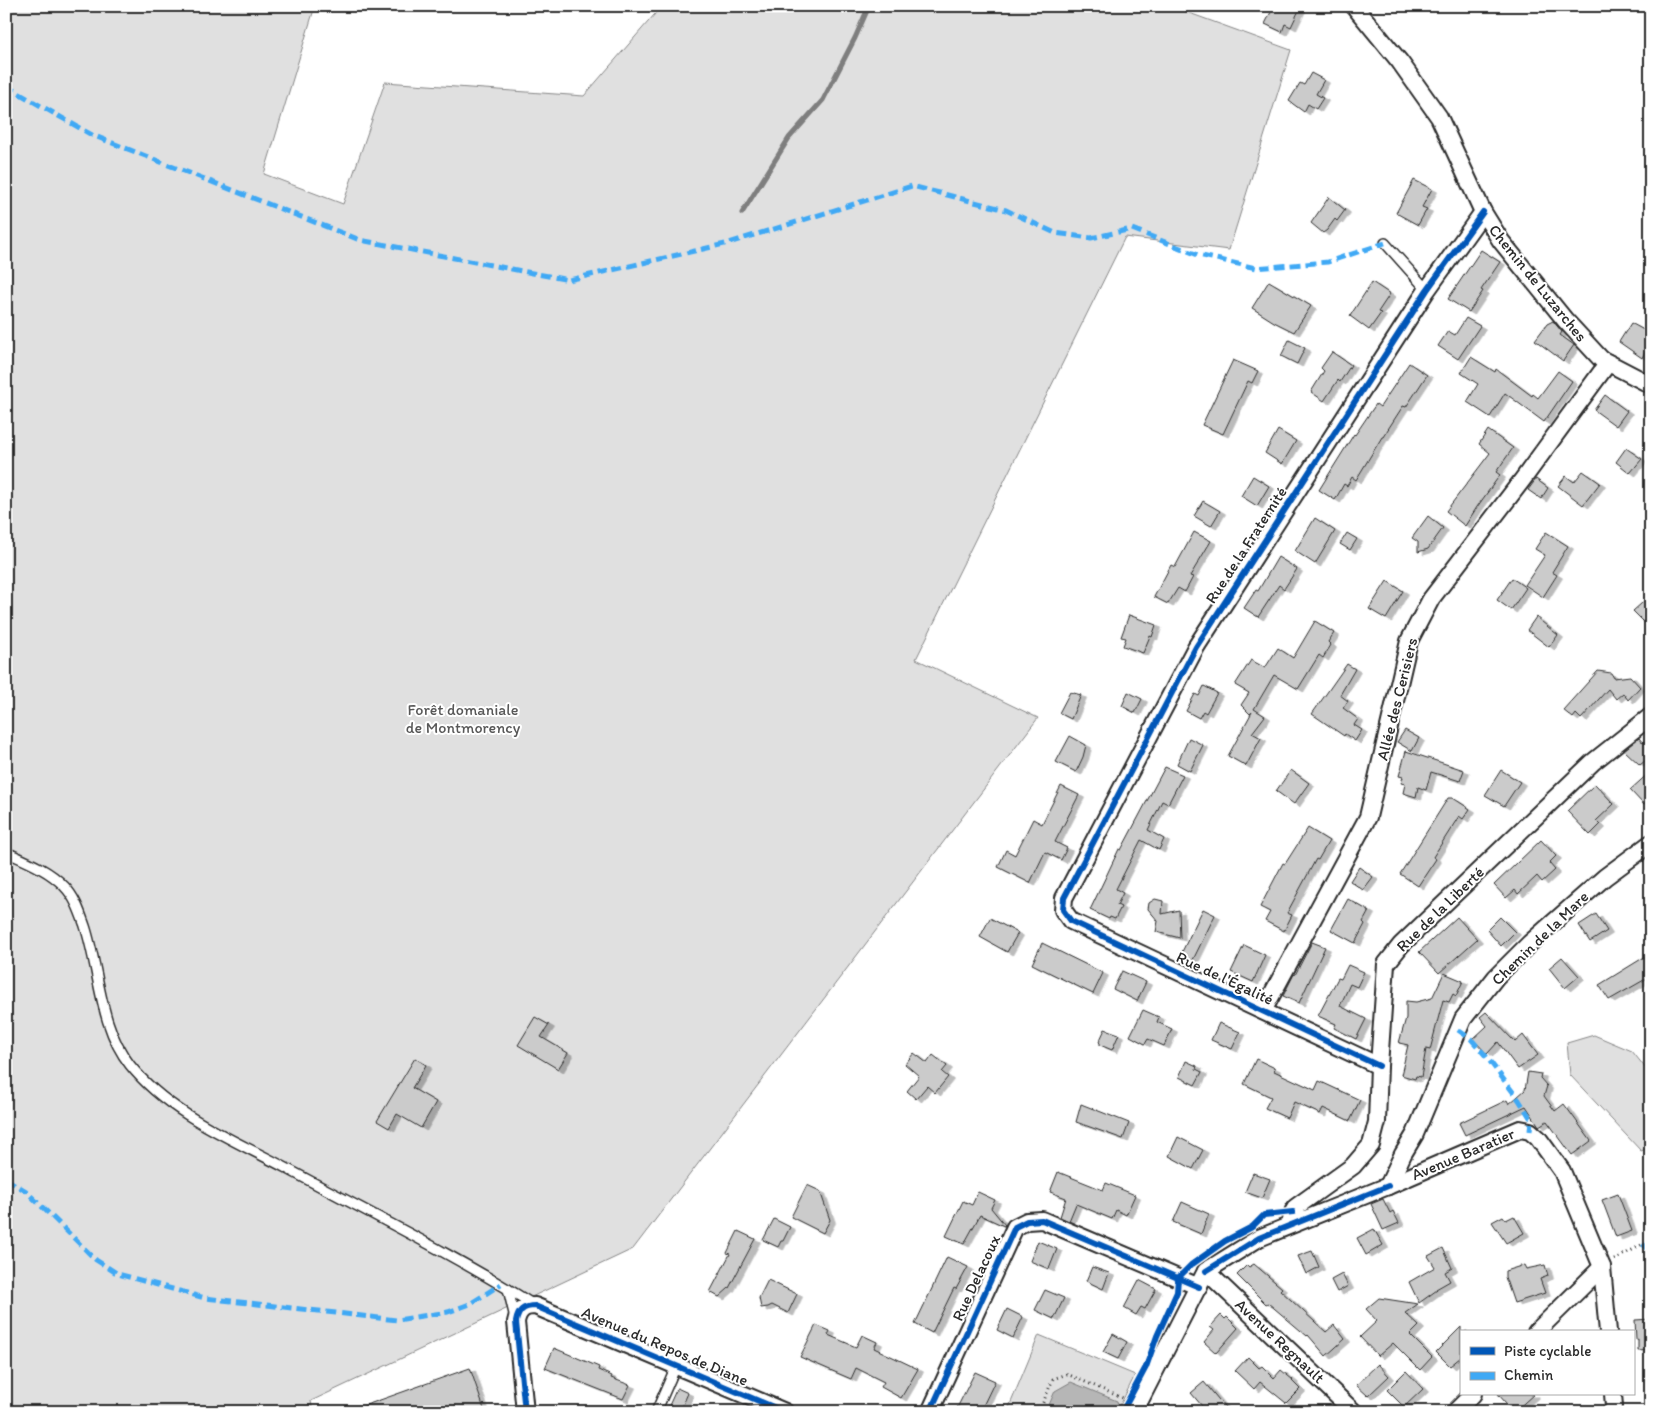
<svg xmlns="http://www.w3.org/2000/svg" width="1657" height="1418" viewBox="0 0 1657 1418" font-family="Itim,sans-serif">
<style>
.green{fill:#e0e0e0;stroke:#868686}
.water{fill:#b6b6b6;stroke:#7e7e7e}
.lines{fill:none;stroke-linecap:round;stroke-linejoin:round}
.stream{stroke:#7e7e7e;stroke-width:5}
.building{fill:#cbcbcb;stroke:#2b2b2b;filter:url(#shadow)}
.lane-casing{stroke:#2b2b2b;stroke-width:12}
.street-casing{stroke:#2b2b2b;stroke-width:20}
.path{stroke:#2b2b2b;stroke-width:3;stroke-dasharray:1 4;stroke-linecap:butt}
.lane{stroke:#fff;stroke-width:9}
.street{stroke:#fff;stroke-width:16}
.quiet{stroke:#3fa9f5;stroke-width:5;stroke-dasharray:10 5;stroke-linecap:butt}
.cycleway-casing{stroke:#fff;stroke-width:9}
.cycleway{stroke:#0057b8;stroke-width:6}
.labels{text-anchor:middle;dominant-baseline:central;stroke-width:4;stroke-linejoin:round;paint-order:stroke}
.street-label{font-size:16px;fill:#2b2b2b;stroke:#fff}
.park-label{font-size:16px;fill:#585858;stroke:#fff}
</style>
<defs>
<filter id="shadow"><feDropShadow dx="5.5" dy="3" stdDeviation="0" flood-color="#0004"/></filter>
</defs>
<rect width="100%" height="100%" fill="#fff"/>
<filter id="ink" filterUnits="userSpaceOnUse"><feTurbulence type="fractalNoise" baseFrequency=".02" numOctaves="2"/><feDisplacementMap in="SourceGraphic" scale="10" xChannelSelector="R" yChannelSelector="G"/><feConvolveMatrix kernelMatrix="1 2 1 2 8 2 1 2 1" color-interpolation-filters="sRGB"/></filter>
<g filter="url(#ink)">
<!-- green -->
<g class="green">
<path d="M6,6h309l-51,168 79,30 42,-122 199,14 77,-89 509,-1 121,44 -62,200 -104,-13 -209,422 122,59 -405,531 -322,152 2,11h-307z"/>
<path d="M1594,1035l38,16 19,24v72l-10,4 -71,-76 -3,-32z"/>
<path d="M1039,1335l96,40 -18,37h-110z"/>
</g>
<!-- water -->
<path class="water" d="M1071,1382l46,19 2,8 -2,3h-71l9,-21z"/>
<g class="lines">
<!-- stream -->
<path class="stream" d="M742,213l47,-75 34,-38 32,-62 14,-32"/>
</g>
<!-- building -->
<g class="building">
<path d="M1274,6h27l-10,21 -6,-3 -3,8 -17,-8z"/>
<path d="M1311,73l13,7 -8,14 7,4 -7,11 -8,-5 -4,8 -15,-11 11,-18 4,2z"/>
<path d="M1414,180l18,9 -10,18 5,2 -9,16 -22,-12z"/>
<path d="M1329,197l16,13 -8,11 -2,-2 -8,11 -4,3 -12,-10z"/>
<path d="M1481,250l19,12 -19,28 2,1 -14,21 -21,-13z"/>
<path d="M1269,281l42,25 -17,26 -20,-10 -22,-14z"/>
<path d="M1372,282l18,12 -12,18 3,1 -12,17 -19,-14z"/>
<path d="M1466,318l14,8 -22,33 -20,-13 10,-15 7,4z"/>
<path d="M1553,321l9,11 -2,3 14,10 -11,16 -28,-21 12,-16z"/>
<path d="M1631,323l20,11v19l-5,-3 -4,8 -23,-16z"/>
<path d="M1289,340l16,8 -8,16 -16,-8z"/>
<path d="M1332,352l19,13 -11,17 -2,-2 -14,21 -13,-9 13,-21 -3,-3z"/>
<path d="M1471,357l24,15 1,-3 36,27 1,-2 5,4 20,-27 14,10 -28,41 -39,-29 -15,24 -23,-15 11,-18 -17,-11z"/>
<path d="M1233,360l25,11 -6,12 -4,-2 -25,53 -21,-9z"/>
<path d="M1409,363l18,12 -21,32 -3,-1 -20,31h-1l-26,43 -4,-3 -5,9 -3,-2 -9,16 -16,-10 35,-56 1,1 21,-31 4,3z"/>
<path d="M1605,395l22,16 -11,15 -22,-16z"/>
<path d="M1278,430l18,11 -14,23 -17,-11z"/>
<path d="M1488,430l25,18 -17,24 4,3 -23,32 -12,19 -19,-15 44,-58 -11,-9z"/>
<path d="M1626,448l16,11 -12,14 -14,-11z"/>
<path d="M1583,471l17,12 -17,22 -25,-19 8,-10 8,6z"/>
<path d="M1253,476l16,10 -12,20 -16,-10z"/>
<path d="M1536,479l12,9 -7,11 -13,-9z"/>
<path d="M1203,501l17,10 -9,15 -17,-10z"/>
<path d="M1428,516l15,12 -15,21 -10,3v-10l-6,-4z"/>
<path d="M1315,518l20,13 -20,33 -20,-13z"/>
<path d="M1194,532l17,9 -21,35 3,1 -8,15 -7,-4 -10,16 -14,-7 17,-32 4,2z"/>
<path d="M1546,532l22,14 -16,26 5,3 -14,22 -18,-12 20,-30 -10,-6z"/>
<path d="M1347,533l10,6 -7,11 -10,-6z"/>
<path d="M1278,557l19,12 -13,20 -5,-4 -21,32 -14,-9 12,-18 2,1z"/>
<path d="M1512,578l14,10 -15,22 -14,-10z"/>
<path d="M1387,581l16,10 -17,28 -17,-10z"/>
<path d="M1651,595v34l-18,-18z"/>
<path d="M1129,615l27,10 -4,12 -2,-1 -7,17 -20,-7 3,-8 -5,-1z"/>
<path d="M1536,617l22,18 -9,12 -22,-17z"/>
<path d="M1315,621l19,12 -6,9 3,3 -8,13 -4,-3 -21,34 -24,-14 -20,34 11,7 -13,17 9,5 -15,28 -18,-10 24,-44 -2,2 -9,-9 8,-12 -14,-8 16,-25 14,8 13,-20 15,10z"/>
<path d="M1347,664l8,5 -15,26 8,6 -5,7 15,11 -4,6 8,5 -7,11 -10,-7 -1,2 -32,-22z"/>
<path d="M1598,671l13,2 3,5 16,-2 10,11 -12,13 -5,-7 -7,6 -8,-10 -27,30 -5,-5 -3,4 -10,-8z"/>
<path d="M1204,686l13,7 -11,20 -3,-2 -4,7 -13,-7 9,-17 4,2z"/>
<path d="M1070,692l11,3 -10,24 -12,-6z"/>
<path d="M1128,692l14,7 -7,14 -13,-7z"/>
<path d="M1405,730l14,8 -7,13 -15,-9z"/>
<path d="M1070,736l16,9 -3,12 -7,15 -20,-10z"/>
<path d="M1651,736v20l-11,9 -16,-15 15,-12 4,5z"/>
<path d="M1189,738l14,7 -13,26 -13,-7z"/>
<path d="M1406,751l58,19 -4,11 -29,-9 -5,18 -8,-3 -2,10 -13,-4 2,-9 -4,-1 2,-6 -4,-1z"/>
<path d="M1165,767l18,8 -15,29 -6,-3 -14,29 16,9 -5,11 -18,-10 -25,49 7,4 -6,12 4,2 -6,12 -5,-2 -1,2 -19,-9 29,-61 2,1z"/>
<path d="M1291,770l18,13 -15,21 -18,-13z"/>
<path d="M1501,770l19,12 -16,24 -19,-11z"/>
<path d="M1651,771v28l-7,6 -14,-15z"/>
<path d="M1595,784l19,20 -18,17 4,4 -10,10 -23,-24z"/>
<path d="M1061,786l18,9 -24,47 12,6 -6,12 -16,-8 -15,31 -32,-16 8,-17 9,5 18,-36 9,5z"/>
<path d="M1448,798h5l17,11 -7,10 -4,-3 -26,41 3,2 -18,27 -18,-12z"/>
<path d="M1308,828l21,13 -11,19 -2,-1 -29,54 5,2 -8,16 -19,-10 5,-9 -10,-5 23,-44 2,1z"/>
<path d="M1541,840l15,16 -7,7 6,7 -13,12 -5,-6 -19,18 -3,-4 -9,8 -12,-13z"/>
<path d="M1359,867l14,10 -10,13 -13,-9z"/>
<path d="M1155,899l8,2 -1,13 17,-4 1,28 -24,-6 2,-11 -10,-12 1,-6z"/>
<path d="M1348,899l21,12 -6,11 2,2 -10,19 -24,-13z"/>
<path d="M1203,909l12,6 -25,51 -12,-6z"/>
<path d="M1596,914l11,17 -17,11 -11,-17z"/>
<path d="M1457,917l20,22 -38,34 -20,-21z"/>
<path d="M1500,917l15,15 -14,14 -14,-16z"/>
<path d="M990,918l28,15 -11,19 -27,-15z"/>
<path d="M1312,942l13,5 -26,56 -16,-7 11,-22 1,1z"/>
<path d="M1042,943l61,30 -10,21 -61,-30z"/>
<path d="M1244,945l21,10 -12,27 -22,-10z"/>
<path d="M1651,953v23l-42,24 -10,-15z"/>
<path d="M1562,957l17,19 -14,12 -16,-20z"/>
<path d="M1348,965l16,7 -7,15 -7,-3 -10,22 26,13 -10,20 -22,-11 2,-4 -18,-8 20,-38 3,1z"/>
<path d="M1122,971l24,11 -9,19 -24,-12z"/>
<path d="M1444,973l19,8 -7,15 -3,-2 -4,8 -6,-2 -13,50 -4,-1 -5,28 -5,-1 -1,3 -14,-4 7,-30 -9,-2 7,-25v-17l10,1 16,-4z"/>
<path d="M1143,1010l16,7 -2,5 15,7 -8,17 -16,-7 -3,5 -15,-8z"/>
<path d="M1486,1012l29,30 8,-7 15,20 -20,14 -20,-27 -11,12 -14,-15 14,-13 -7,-9z"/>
<path d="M535,1017l14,8 -8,12 27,16 -10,16 -40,-24z"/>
<path d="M1219,1023l21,9 -8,17 -21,-9z"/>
<path d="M1105,1029l14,5 -7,16 -12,-5v-2l-1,-1z"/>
<path d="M914,1053l13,10 6,-8 14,11 -5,6 6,5 -13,16 -8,-7 -11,13 -9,-8 12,-15 -14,-12z"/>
<path d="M415,1058l11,7 -14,23 24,14 -15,26 -24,-14 -8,14 -12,-7z"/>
<path d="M1256,1059l19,9 -1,3 41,19 4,-9 41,19 -10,21 -27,-13 -3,6 -26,-12 -7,16 -22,-10 6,-11 -27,-13z"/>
<path d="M1186,1061l11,5 -1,3 6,3 -7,13 -16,-8z"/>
<path d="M1528,1072l13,2 -1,4 7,8 -3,10 11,15 9,-7 27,37 -19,14 -25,-34 -8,5 -13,-20 -61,29 -6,-12 48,-23 2,4 16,-14z"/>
<path d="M1081,1104l48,19 -6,16 -47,-17z"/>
<path d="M1178,1137l25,13 -10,19 -24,-13z"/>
<path d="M1058,1172l45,18 3,-7 29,12 -9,20 -10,-5 -4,9 -36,-15 -7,17 -9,-4 6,-19 -16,-6z"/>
<path d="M1253,1173l17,6 -8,19 -17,-6z"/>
<path d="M807,1185l13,6 10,29 -7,13 -32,-16z"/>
<path d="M978,1192l17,8 -4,8 14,17 -1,1 -24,-11 -16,29 -18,-8 17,-35 9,4z"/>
<path d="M1618,1194l14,37 -16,6 -14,-37z"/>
<path d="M1383,1199l7,14 3,-2 6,12 -16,7 -12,-26z"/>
<path d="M1182,1202l27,12 -8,20 -28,-12z"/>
<path d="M1503,1216l3,4 8,-4 10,17 -18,10 -14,-21z"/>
<path d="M774,1219l16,8 -7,14h-2l-3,6 -15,-7z"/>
<path d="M1374,1229l9,16 -17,10 -9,-17z"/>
<path d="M738,1231l17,8 -26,49 -10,9 -9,-5 20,-38 -3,-1z"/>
<path d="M1038,1241l19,8 -8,20 -19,-8z"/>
<path d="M1443,1248l9,20 -7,4 5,9 -14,8 1,1 -18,13 -10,-21 26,-15 -7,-11z"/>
<path d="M1312,1251l7,16 -13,7 -8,-18z"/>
<path d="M947,1257l21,10 -12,22 -2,-1 -22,45 -17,-9z"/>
<path d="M1254,1264l28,24 -2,2 46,42 8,-7 11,14 -19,17 -18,-21 -1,1 -39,-33 -2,1 -29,-29 10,-10 2,2z"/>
<path d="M1524,1265l2,4 19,-4 3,11 -8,3 5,14 -31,10 -9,-26v-6z"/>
<path d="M1092,1267l17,6 -6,16 -17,-8z"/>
<path d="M1342,1274l6,12 -11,6 -6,-12z"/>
<path d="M768,1280l29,14 -9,19 -16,-8 -4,2 -7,1 -2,-10z"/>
<path d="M1139,1280l17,9 -11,20 -4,-2 -5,8 -12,-7z"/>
<path d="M1045,1290l19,8 -10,21 -19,-9z"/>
<path d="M1379,1298l39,6 -13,9 14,13 -9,9 22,22 -12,13 -27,-27 -15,13 -18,-19 17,-16 -11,-12z"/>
<path d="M1007,1309l16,8 -10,21 -16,-8z"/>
<path d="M1221,1315l4,4 2,-2 11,11 -22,25 -12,-11 10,-12 -4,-3z"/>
<path d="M1651,1319v31l-13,1v-12l-2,1 -1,-20z"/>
<path d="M816,1325l14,6 -2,4 28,12 6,-12 15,7 -3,6 44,21 -17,29 -20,-11 3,-5 -28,-14 -5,11 -51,-22z"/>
<path d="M1461,1327v30l-11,9 -14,-14z"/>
<path d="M1113,1334l14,8 -9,17 -15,-7z"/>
<path d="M554,1348l45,19 -1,3 14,6 -1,2 19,7 -7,14 -78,-31z"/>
<path d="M1248,1357l11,11 3,-2 12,12 7,-8 12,10 -1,1 8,8 -14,14 -26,-21 -6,7 -19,-18z"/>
<path d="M1378,1364l11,12 -21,20 -12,-11z"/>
<path d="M470,1368l15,44h-132l-1,-2z"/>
<path d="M1406,1371l17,18 -19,18 -17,-17z"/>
<path d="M975,1372l20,9 -15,31h-25z"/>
<path d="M1204,1382l25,30h-22l-16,-19z"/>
<path d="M677,1388l11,5 -8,19h-14z"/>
<path d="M1498,1394h36l-20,18z"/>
</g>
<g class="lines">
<defs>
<g id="lane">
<path d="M1385,243l42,47"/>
<path d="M6,852c20,9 43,18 58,34 11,11 16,26 21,40 15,46 14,100 45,139 39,49 102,74 156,103 83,45 168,87 248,137"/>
<path d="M508,1289l7,29"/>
<path d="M656,1412l20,-46"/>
</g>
<g id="street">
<path d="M1354,6l46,56 39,55 44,95 18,29 64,79 36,39 50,26"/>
<path d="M1263,1011l105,-194 41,-176 22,-42 92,-120 85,-116"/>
<path d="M1379,1066l-308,-145 -8,-11 1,-12 132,-251 231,-357 56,-78"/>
<path d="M1388,1186l15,-32 12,-20 48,-115 33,-42 34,-34 75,-66 46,-34"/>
<path d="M1290,1225l3,-13 3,-5 57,-41 18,-21 6,-23 2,-56 7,-102 15,-19 192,-183 58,-46"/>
<path d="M1206,1271l148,141"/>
<path d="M1536,1332l66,-65"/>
<path d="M525,1412l-9,-90c2,-11 7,-16 19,-16l250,106"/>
<path d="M930,1412l85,-185 12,-6 15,-1 157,67"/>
<path d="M1134,1412l72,-141 53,-33 129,-52 132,-57 10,2 8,7 24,33 40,96 6,65"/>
<path d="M1455,1412l18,-18"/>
<path d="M1612,1412l2,-6 -1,-12"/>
</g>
</defs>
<!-- lane casing -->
<use href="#lane" class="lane-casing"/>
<!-- street casing -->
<use href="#street" class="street-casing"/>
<!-- path -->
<g class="path">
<path d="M1614,1260l29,-16"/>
<path d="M1039,1412l14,-33 14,-5 58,25"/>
</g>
<!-- lane -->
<use href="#lane" class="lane"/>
<!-- street -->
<use href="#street" class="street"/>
<!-- quiet -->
<g class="quiet">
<path d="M6,86l86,49 268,105 209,40 160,-37 183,-57 94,24 49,23 36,5 41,-9 66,26 58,13 72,-6 57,-19"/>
<path d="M1458,1030l13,9 14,16 34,45 12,19 -1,12"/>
<path d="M6,1179l20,12 70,69 22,14 87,24 192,22 51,-8 22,-8 31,-20"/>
<path d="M1643,1244l8,8"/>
</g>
<defs>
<g id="cycleway">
<path d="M1379,1066l-308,-145 -8,-11 1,-12 132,-251 231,-357 56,-78"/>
<path d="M1206,1271l53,-33 129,-52"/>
<path d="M525,1412l-9,-90c2,-11 7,-16 19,-16l250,106"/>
<path d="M930,1412l85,-185 12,-6 15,-1 157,67"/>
<path d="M1122,1412l24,-45 11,-31 20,-44 1,-14 13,-13 34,-24 27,-14 12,-12 29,-3"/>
</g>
</defs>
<!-- cycleway casing -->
<use href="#cycleway" class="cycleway-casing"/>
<!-- cycleway -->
<use href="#cycleway" class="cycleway"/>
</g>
</g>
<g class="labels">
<!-- street labels -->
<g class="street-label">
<text transform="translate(1538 283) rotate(51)">Chemin de Luzarches</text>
<text transform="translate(1246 545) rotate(-57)">Rue de la Fraternité</text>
<text transform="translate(1397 699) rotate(-76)">Allée des Cerisiers</text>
<text transform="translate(1440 909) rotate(-44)">Rue de la Liberté</text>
<text transform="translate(1540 938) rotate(-44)">Chemin de la Mare</text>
<text transform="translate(1225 978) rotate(25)">Rue de l'Égalité</text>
<text transform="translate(1463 1154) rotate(-23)">Avenue Baratier</text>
<text transform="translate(976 1278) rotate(-65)">Rue Delacoux</text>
<text transform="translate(1280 1341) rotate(43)">Avenue Regnault</text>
<text transform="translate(665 1346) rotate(23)">Avenue du Repos de Diane</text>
</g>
<!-- park labels -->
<g class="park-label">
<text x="463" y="709">Forêt domaniale<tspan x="463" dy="18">de Montmorency</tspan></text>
</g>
</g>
<!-- margin -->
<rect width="1657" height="1418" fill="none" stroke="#fff" stroke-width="25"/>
<rect x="12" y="12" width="1632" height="1393" fill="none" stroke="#2b2b2b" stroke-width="2" filter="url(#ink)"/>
<!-- legend -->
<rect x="1460" y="1330" width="175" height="65" fill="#ffffff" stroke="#aaaaaa"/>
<rect x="1470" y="1347" width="25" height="8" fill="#0057b8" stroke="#aaaaaa"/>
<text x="1504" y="1356" font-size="15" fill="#2b2b2b">Piste cyclable</text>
<rect x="1470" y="1372" width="25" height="8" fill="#3fa9f5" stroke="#aaaaaa"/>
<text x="1504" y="1380" font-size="15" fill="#2b2b2b">Chemin</text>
</svg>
